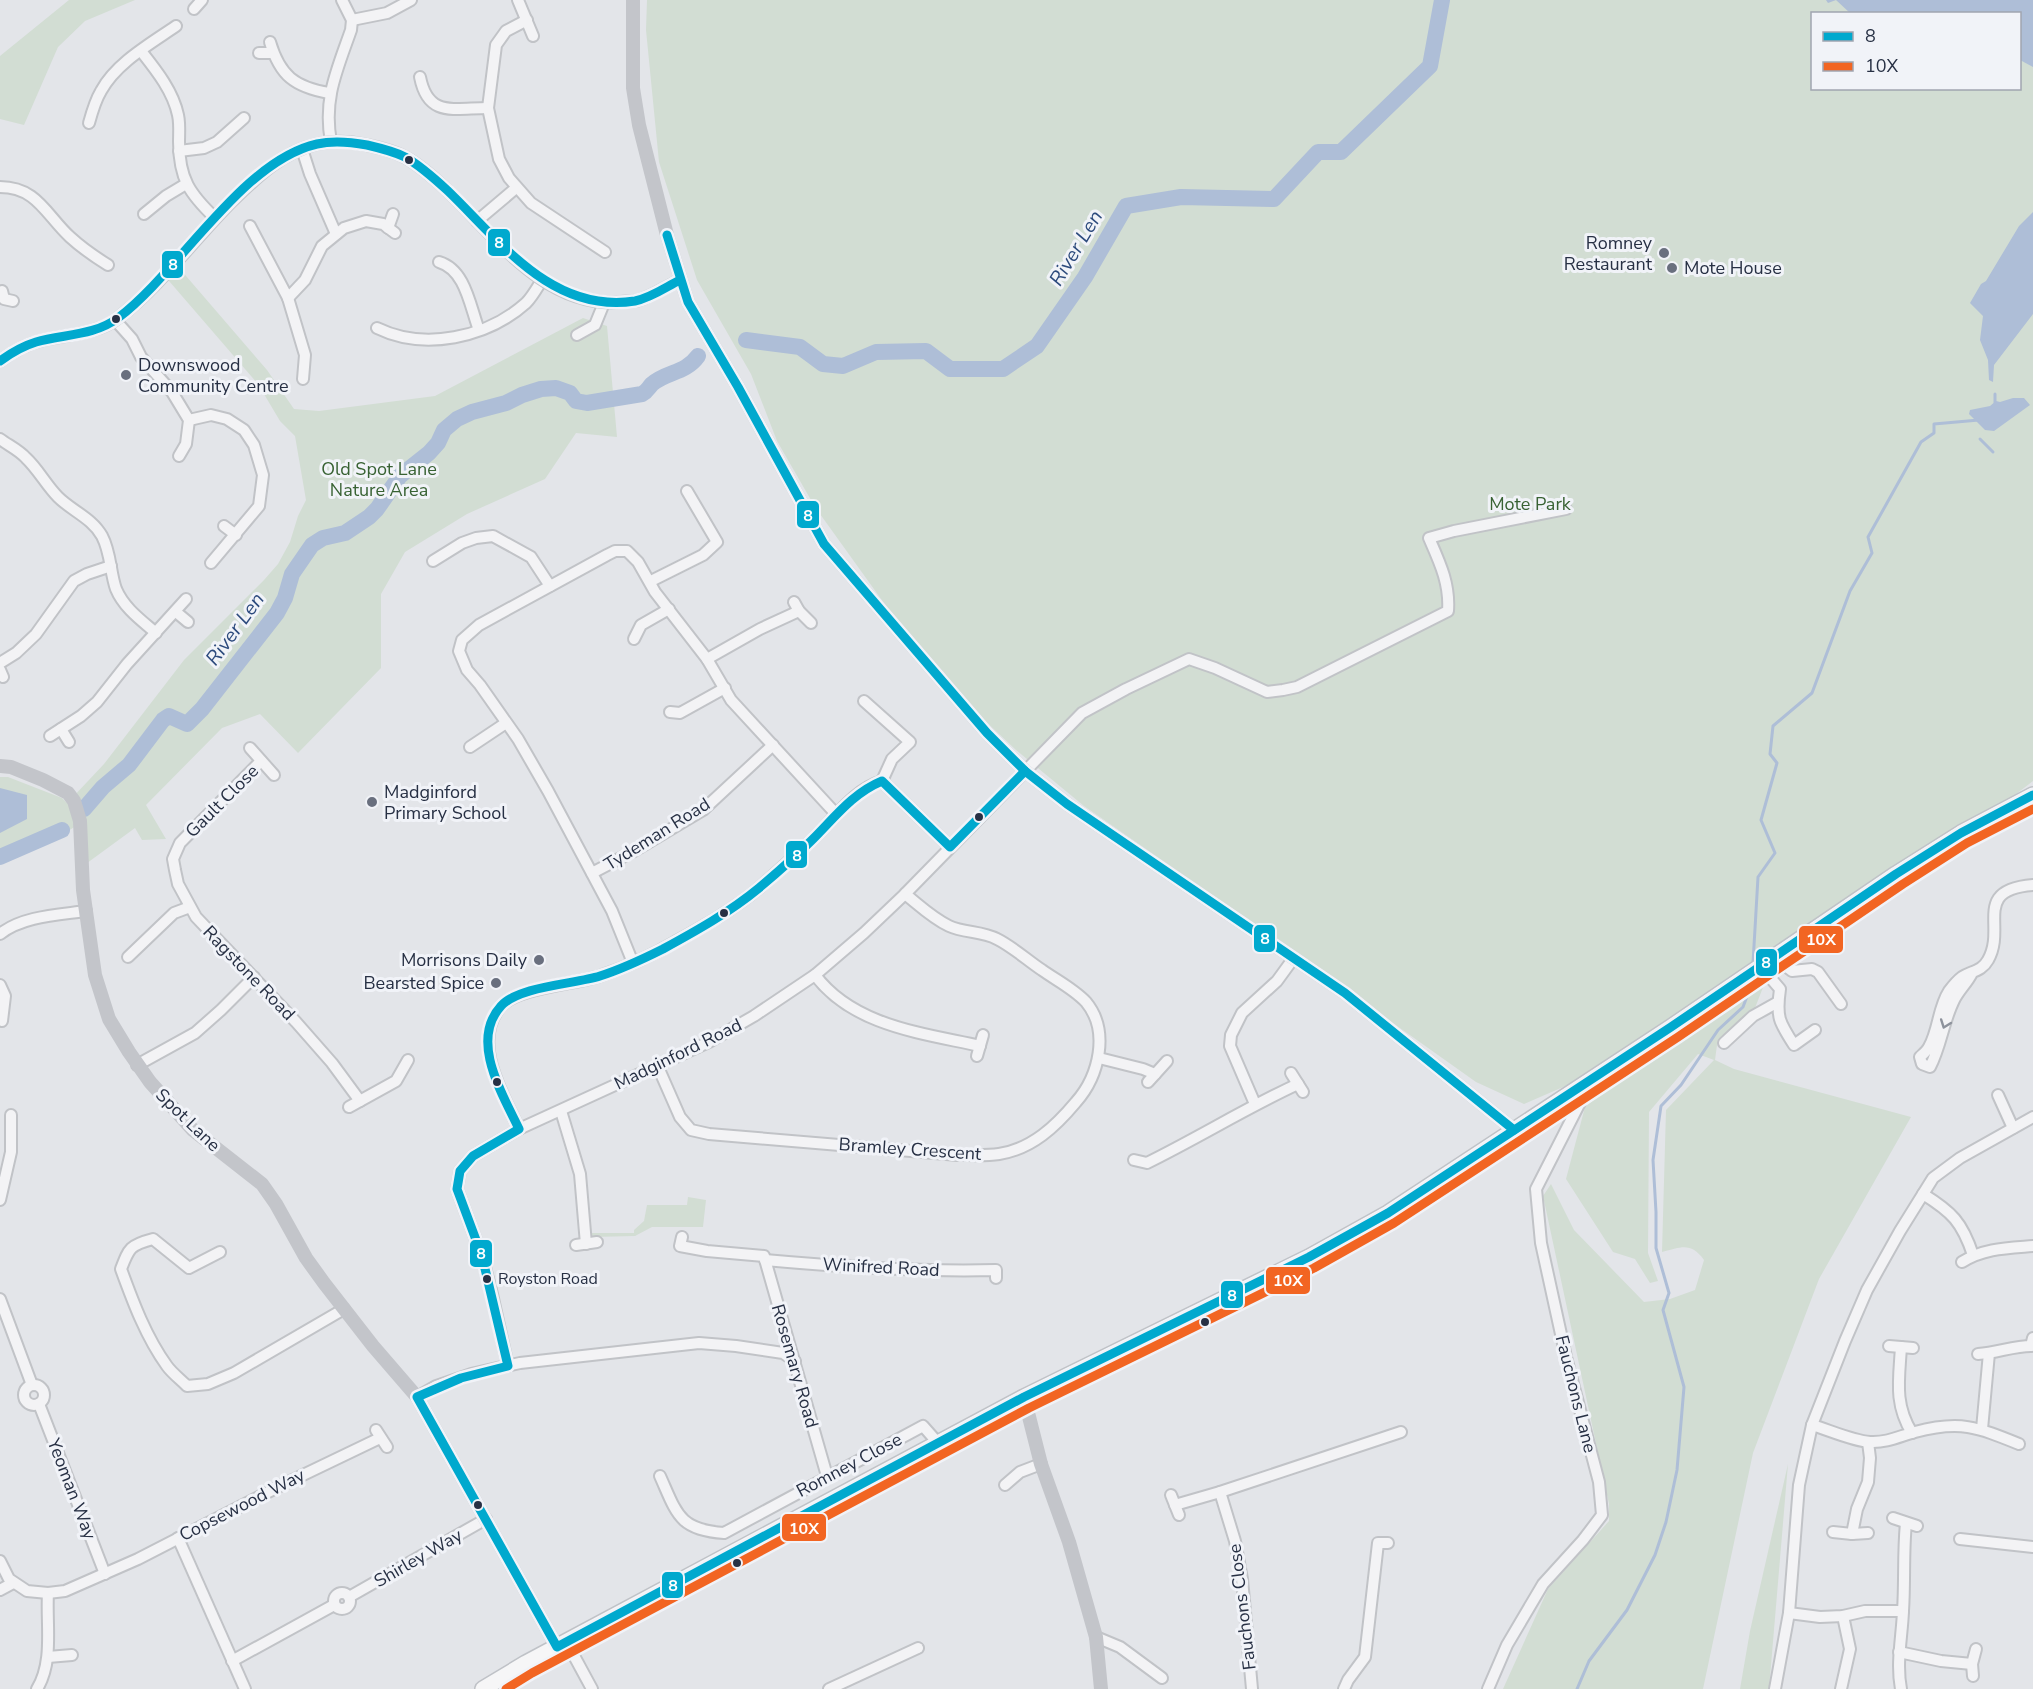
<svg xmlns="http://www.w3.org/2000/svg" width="2033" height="1689" viewBox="0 0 2033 1689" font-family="'Nunito Sans',sans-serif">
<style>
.green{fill:#d2ddd3;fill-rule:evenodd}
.water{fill:#aebed7}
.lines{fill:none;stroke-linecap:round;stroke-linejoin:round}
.stream{stroke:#aebed7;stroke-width:3}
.river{stroke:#aebed7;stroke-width:16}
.street-casing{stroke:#c1c3c7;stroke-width:14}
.primary-casing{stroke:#bfc2c7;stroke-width:18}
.street{stroke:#f3f3f5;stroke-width:10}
.secondary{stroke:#c3c5ca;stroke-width:14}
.primary{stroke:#f6f6f7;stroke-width:15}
.bus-1-casing{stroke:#f1f3f8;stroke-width:14}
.bus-2-casing{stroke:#f1f3f8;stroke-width:14}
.bus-1{stroke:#00a9ce;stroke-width:9}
.bus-2{stroke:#f26522;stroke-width:9}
.oneway{stroke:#8d929c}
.bus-dot{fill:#273044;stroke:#f1f3f8;stroke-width:2}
.poi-dot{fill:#696f7e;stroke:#f1f3f8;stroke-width:2}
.labels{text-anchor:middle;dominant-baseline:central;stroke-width:6;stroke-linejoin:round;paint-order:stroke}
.bus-label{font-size:16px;fill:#273044;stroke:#f1f3f8;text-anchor:start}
.poi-label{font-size:18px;fill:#273044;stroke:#f1f3f8;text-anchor:end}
.park-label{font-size:18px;fill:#386233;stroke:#f1f3f8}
.street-label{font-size:18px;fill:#273044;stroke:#f1f3f8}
.water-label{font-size:20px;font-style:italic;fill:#2d4b7d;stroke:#f1f3f8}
.line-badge{stroke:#f1f3f8;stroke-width:2}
.badge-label{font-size:16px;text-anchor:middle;font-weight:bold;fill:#fff}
</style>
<rect width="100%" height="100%" fill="#e3e5e9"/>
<!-- green -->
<g class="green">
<path d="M69,0h66l-50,21 -27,26 -34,78 -24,-6v-63z"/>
<path d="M647,0h1386v781l-35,27 -209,128 -106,78 -113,70 -46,20 -48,-22 -255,-181 -137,-95 -68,-56 -36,-34 -86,-99 -79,-110 -38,-66 -26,-67 -54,-94 -38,-118 -13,-132zM1812,14h208v74h-208z"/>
<path d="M174,262l93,108 27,39 25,2 116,-15 148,-78 24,8 10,111 -41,-4 -31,46 -78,35 -62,38 -24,42v74l-83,85 -38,-39 -38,14 -76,77 20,34 -24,1 -7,-12 -52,38 -7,-40c-23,16 -53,20 -76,36v-85h8l54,21 11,11 -1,-11 32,-34 80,-104 80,-80 14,-16 12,-22 8,-26 8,-16 -11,-64 -15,-15 -22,-37 -95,-110z"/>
<path d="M1767,977l-12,31 -38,37 -2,15 19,9 177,48 -92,162 -66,174 -50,236h-200l45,-100 61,-68v-17l-66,-308 8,-12 23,46 70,72 26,-3 25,-9 9,-30c-13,-18 -22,-13 -42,-8l4,-142 48,-50 -16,-6 -49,58 -1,141 10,28 -8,2 -15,-24 -22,-7 -47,-73 19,-72 78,-66z"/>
<path d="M688,1197l18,3 -3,27h-51l-17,9 -43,1v-4h42v-3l10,-9 3,-16h40z"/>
<path d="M1788,1464l-19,225h-29l10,-58z"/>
</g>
<!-- water -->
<g class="water">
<path d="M1826,0h207v67l-13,-7v-46l-170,-1 -14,-13 -8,3z"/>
<path d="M2033,212v102l-39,51 -1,17 -4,-2 -1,-20 -8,-20 3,-24 -13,-13 11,-19 5,-3 33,-55z"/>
<path d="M2013,398h11l6,7 -36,26 -9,-1 -16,-16 1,-4 20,-4 6,-5 4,1z"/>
<path d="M0,788l27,7v24l-27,14z"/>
</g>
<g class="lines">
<!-- stream -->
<g class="stream">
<path d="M1995,394v9"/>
<path d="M1980,439l13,13"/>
<path d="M1753,963l5,-86 17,-24 -14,-33 16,-57 -7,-9 3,-28 39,-33 38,-102 22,-38 -4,-16 53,-95 13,-9v-9l45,-4"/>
<path d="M1577,1689l12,-28 38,-51 28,-55 11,-33 11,-52 7,-83 -21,-77 6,-17 -13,-45v-36l-3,-52 8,-54 20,-21 37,-55 25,-23 9,-24"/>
</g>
<!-- river -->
<g class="river">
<path d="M746,340l54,7 23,17 20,2 33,-14 50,-1 24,18h53l34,-23 48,-69 41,-71 55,-9 93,2 44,-47h23l89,-86 12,-66"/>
<path d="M84,809l19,-22 26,-22 34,-45 6,-4 18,8 15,-15 75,-96 8,-15 7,-24 20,-29 11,-7 22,-5 24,-16 8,-8 23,-33 29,-23 9,-10 6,-13 13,-11 15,-7 34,-9 16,-8 19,-6 15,-1 14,5 6,8 11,2 55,-9c6,-3 6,-6 10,-10 15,-13 33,-10 46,-28"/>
<path d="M0,857l62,-27"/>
</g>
<defs>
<g id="street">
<path d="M518,0l15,36"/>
<path d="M194,9l8,-9"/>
<path d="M352,20l35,-7 24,-13"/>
<path d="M527,20l-21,11 -10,14 -8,63 11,51 10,19 22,25 74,49"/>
<path d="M270,42c10,34 25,45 59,51"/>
<path d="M141,51c15,19 32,40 37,64 2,9 1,18 1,27 0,37 11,52 36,76"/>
<path d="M259,53h14"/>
<path d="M420,77c8,41 34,31 68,31"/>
<path d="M89,123c3,-11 6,-22 12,-32 15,-28 49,-47 75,-65"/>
<path d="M331,142c-8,-43 6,-72 20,-112l1,-10 -10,-20"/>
<path d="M302,149l8,25 26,60"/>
<path d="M179,151l25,-3 13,-6 27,-24"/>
<path d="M0,187c37,0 46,28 70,50 12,11 25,20 38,28"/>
<path d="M144,214l22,-18 20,-12"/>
<path d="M477,221l39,-33"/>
<path d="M250,226l38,72 17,57 -2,24"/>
<path d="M388,228l5,-14"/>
<path d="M439,262c27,8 31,45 40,68"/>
<path d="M2,291l2,8 9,2"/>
<path d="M288,298l17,-18 17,-34 22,-18 22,-7 17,3 12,9"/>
<path d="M116,321l16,18 9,18 31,35 17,28 -3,24 -7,12"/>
<path d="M377,328c47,23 110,10 149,-25 6,-6 11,-15 16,-23"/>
<path d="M577,335l18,-10 9,-22"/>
<path d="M189,420l22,-5 16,4 17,11 10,15 9,30 -4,31 -48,57"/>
<path d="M0,439c8,6 19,11 26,19 12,11 20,27 32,39 14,14 34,21 44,39 9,17 8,36 14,53 8,19 25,31 40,44"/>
<path d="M224,526l12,9"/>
<path d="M433,561l29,-18 14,-5 17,-2 38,21 19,29"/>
<path d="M651,581l52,-26 14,-13 -30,-51"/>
<path d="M794,602l5,9 12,12"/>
<path d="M176,612l12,10"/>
<path d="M634,639l7,-14 28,-16"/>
<path d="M707,659l53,-30 39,-18"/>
<path d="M0,663l16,-10 20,-19 38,-53 13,-7 24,-8"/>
<path d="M0,670l3,7"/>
<path d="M864,701l46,41 -18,17 -10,22"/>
<path d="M670,712l10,1 45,-25"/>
<path d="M61,729l8,13"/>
<path d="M50,736l31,-20 16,-14 30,-38 59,-65"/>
<path d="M470,747l36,-24"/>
<path d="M250,748l24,27"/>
<path d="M261,761l-81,82 -7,16 2,11 3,14 18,33 100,105 36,41 28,38"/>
<path d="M882,781l68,66"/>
<path d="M592,873l42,-22 69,-41 70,-65"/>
<path d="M0,934c23,-18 58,-19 86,-23"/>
<path d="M1777,956l6,8 9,7 20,-2 6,3 23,32"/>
<path d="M128,957l46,-44 16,-6"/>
<path d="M633,963l-21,-52 -64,-120 -30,-52 -38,-54 -13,-15 -8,-19 3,-11 17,-15 128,-70 8,-4h12l11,11 17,30 52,67 24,41 105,114"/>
<path d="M1761,967l19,22c-4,28 -1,33 14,56l21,-15"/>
<path d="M1972,973c-5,10 -13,17 -18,27 -11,22 -13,46 -24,67l-8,-3 -2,-7c3,-3 7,-6 9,-10 10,-18 9,-39 20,-56 3,-4 9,-11 13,-14 10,-6 20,-6 26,-17 19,-33 -17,-70 45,-75"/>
<path d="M815,975c38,51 107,58 165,71"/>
<path d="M0,985l5,11 -3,25"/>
<path d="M1724,1043l29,-27 25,-14"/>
<path d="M977,1056l6,-21"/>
<path d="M1099,1058l44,11 12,5"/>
<path d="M137,1065l58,-32 26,-23 33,-33"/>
<path d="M658,1067l22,50 11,13 18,4 249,21c13,0 28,1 41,-1 33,-5 57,-28 77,-52 23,-26 34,-71 10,-100 -12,-13 -30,-22 -44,-32 -15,-10 -29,-23 -45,-31 -15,-8 -33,-6 -48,-13 -17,-8 -30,-21 -44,-32"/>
<path d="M1291,1073l12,19"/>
<path d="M1148,1082l19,-21"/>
<path d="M1998,1095l15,33"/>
<path d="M1255,1104l-25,-58 1,-11 11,-22 35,-32 16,-22"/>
<path d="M349,1107l47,-26 12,-21"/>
<path d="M561,1111l19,63 6,70"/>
<path d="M519,1129c-16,-35 -49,-87 -18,-123 16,-18 75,-22 99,-30 26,-9 51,-20 75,-34 29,-16 59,-33 84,-54 18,-16 37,-33 54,-49 22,-21 40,-49 69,-58"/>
<path d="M1134,1160l13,3c51,-25 99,-55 151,-79"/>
<path d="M1923,1194c29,18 39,28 50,61"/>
<path d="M0,1200l11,-48v-37"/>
<path d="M682,1237l-2,9 27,5 57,5 63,220"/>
<path d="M576,1245l21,-3"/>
<path d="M220,1252l-31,16 -36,-29c-23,6 -24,9 -32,30 12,33 25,68 46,97 5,7 13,13 20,20l21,-2 26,-11 110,-64"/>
<path d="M765,1260c77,7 154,12 231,10v8"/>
<path d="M1962,1262c22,-14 46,-14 71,-16"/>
<path d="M0,1299l32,86"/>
<path d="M1889,1346l24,2"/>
<path d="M1901,1347c-2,33 -7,57 11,86"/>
<path d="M1978,1354c19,-1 35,-8 53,-8l2,-8"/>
<path d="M508,1366l-16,-72 -10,-38 -25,-67 3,-18 13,-15 46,-27 190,-87 45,-26 61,-41 49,-42 41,-39 177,-181 44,-24 63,-30 26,9 52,24 16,-2 14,-3 151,-76c2,-27 -8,-48 -19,-73l25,-7 112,-22"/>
<circle cx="34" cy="1395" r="10"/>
<path d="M417,1397l19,-11 35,-12 49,-11 179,-20 37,3 47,7 12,8"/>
<path d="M39,1404l66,170"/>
<path d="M1812,1425c17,5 41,16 58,17 17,1 30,-6 45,-10 45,-12 62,-5 104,12"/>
<path d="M1982,1429l7,-76"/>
<path d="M376,1430l11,17"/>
<path d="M660,1476c17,38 19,54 64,57l199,-107 15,17"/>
<path d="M1005,1485l15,-13 21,-8"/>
<path d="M1220,1492l15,49 7,38 10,110"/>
<path d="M1171,1495l8,20"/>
<path d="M1175,1505l45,-13 181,-60"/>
<path d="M1893,1518l24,8"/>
<path d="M1833,1532l19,2 16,-1"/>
<path d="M1852,1534l5,-25 11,-27 2,-24 -2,-16"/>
<path d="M178,1538l67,151"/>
<path d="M1960,1539l73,8"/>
<path d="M0,1561l9,18 18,12 21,2 17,-2 73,-32 140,-72 102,-49"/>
<path d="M0,1590l13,-7"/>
<circle cx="342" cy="1601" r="8"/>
<path d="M349,1597l137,-78"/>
<path d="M1789,1613l31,4 23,-1 22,-5h38"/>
<path d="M1096,1637l24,10 42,31"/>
<path d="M566,1641l26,48"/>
<path d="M1899,1652l42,9 31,3"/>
<path d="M48,1657l24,-2"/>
<path d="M232,1661l102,-56"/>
<path d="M1973,1676l-1,-12 4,-15"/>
<path d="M37,1689c17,-28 9,-65 11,-96"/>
<path d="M829,1689l89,-41"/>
<path d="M1344,1689l4,-9 17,-23 13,-114h10"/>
<path d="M1488,1689l19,-44 36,-61 40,-44 19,-25 -3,-33 -33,-125 -25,-114 -5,-54 55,-108"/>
<path d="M1775,1689l14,-76 10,-128 13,-60 33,-84 22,-51 33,-59 33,-53 27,-20 73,-41"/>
<path d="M1841,1689l9,-40 -7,-33"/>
<path d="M1901,1689c-5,-26 1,-52 2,-78 2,-30 0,-59 3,-88"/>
</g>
<path id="primary" d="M483,1689l43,-26 498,-266 285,-140 79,-44 283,-186 225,-153 65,-41 72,-38"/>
</defs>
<!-- street casing -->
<use href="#street" class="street-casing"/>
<!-- primary casing -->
<use href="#primary" class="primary-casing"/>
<!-- street -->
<use href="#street" class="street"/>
<!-- secondary -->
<g class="secondary">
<path d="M633,0v88l6,37 28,110 21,67 50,85 86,157 163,189 38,38 42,33 278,189 169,137"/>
<path d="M0,361c11,-8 27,-17 40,-20 24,-6 59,-7 78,-23 43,-33 76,-79 114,-117 25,-24 50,-49 85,-57 15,-3 31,-3 45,0 16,3 34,7 48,16 68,44 119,150 211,142 6,-1 12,0 18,-2 14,-4 28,-14 41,-20"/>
<path d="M0,766l11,1 32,13 25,13 6,8 6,20 3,69 12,85 14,44 20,33 21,30 43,48 69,54 14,20 30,54 18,25 49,63 44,51 140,250"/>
<path d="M1024,1397l17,67 28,78 27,95 5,52"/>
</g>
<!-- primary -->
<use href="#primary" class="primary"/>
<defs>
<g id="bus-1">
<path d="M667,235l21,67 50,85 86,157 163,189 38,38 42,33 278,189 169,137"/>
<path d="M0,361c11,-8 23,-15 36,-19 27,-8 58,-6 82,-24 62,-47 124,-157 199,-174 17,-4 34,-2 50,1 13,3 26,6 38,12 16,9 30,22 43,34 52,50 104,123 187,110 16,-3 31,-14 45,-21"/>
<path d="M1025,771l-75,76 -68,-66c-29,12 -47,36 -69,58 -17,17 -35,33 -54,49 -29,24 -63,43 -96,61 -20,10 -41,20 -63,27 -25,8 -81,10 -99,30 -32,35 2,89 18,123l-46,27 -13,15 -3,18 25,67 26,110 -47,12 -44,19 140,250 467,-250 285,-140 79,-44 283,-186 225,-153 65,-41 72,-38"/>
</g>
<path id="bus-2" d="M506,1689l26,-16 497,-265 285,-140 80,-45 284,-186 225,-153 64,-41 66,-34"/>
</defs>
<!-- bus-1 casing -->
<use href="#bus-1" class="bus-1-casing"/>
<!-- bus-2 casing -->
<use href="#bus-2" class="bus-2-casing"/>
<!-- bus-1 -->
<use href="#bus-1" class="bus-1"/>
<!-- bus-2 -->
<use href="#bus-2" class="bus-2"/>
</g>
<!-- one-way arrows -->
<defs><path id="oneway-chevron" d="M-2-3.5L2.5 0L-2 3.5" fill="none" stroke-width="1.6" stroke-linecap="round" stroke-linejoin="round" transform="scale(1.5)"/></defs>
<use class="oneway" href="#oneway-chevron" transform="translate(1945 1024) rotate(110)"/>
<!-- markers -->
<g class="bus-dot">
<circle cx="409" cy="160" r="5"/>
<circle cx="116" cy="319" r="5"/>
<circle cx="979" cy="817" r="5"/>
<circle cx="724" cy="913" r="5"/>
<circle cx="497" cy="1082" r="5"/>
<circle cx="487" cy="1279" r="5"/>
<circle cx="1205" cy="1322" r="5"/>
<circle cx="478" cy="1505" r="5"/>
<circle cx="737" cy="1563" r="5"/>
</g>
<g class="poi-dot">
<circle cx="1664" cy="253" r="6"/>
<circle cx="1672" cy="268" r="6"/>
<circle cx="126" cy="375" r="6"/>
<circle cx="372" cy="802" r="6"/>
<circle cx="539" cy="960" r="6"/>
<circle cx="496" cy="983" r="6"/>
</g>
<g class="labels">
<!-- bus labels -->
<g class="bus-label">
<text x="498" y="1279">Royston Road</text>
</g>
<!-- poi labels -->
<g class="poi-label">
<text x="1652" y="243">Romney<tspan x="1652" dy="21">Restaurant</tspan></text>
<text x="1684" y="268" text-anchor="start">Mote House</text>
<text x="138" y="365" text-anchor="start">Downswood<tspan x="138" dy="21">Community Centre</tspan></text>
<text x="384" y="792" text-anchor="start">Madginford<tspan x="384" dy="21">Primary School</tspan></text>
<text x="527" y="960">Morrisons Daily</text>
<text x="484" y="983">Bearsted Spice</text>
</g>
<!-- park labels -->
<g class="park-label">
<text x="379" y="469">Old Spot Lane<tspan x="379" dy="21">Nature Area</tspan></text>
<text x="1530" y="504">Mote Park</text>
</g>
<!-- street labels -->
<g class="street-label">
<text transform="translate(222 801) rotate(-45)">Gault Close</text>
<text transform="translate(657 834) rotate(-32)">Tydeman Road</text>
<text transform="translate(249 973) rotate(46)">Ragstone Road</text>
<text transform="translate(678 1054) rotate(-26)">Madginford Road</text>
<text transform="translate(188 1120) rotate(44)">Spot Lane</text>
<text transform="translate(910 1149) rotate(4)">Bramley Crescent</text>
<text transform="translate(881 1267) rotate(3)">Winifred Road</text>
<text transform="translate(795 1366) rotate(74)">Rosemary Road</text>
<text transform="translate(1576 1394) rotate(76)">Fauchons Lane</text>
<text transform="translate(849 1465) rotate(-28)">Romney Close</text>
<text transform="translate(72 1489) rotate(69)">Yeoman Way</text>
<text transform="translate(242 1505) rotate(-27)">Copsewood Way</text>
<text transform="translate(418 1558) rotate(-30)">Shirley Way</text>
<text transform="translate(1242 1607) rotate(-97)">Fauchons Close</text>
</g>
<!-- water labels -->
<g class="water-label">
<text transform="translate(1076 248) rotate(-59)">River Len</text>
<text transform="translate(235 629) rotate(-54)">River Len</text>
</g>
</g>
<g class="line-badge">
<rect x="487" y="228" width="24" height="29" rx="6" fill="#00a9ce"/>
<rect x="161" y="250" width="23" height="29" rx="6" fill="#00a9ce"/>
<rect x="796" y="500" width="24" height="29" rx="6" fill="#00a9ce"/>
<rect x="785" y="840" width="23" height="29" rx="6" fill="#00a9ce"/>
<rect x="1253" y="924" width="23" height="29" rx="6" fill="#00a9ce"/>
<rect x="1798" y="925" width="46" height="29" rx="6" fill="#f26522"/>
<rect x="1755" y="948" width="23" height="29" rx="6" fill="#00a9ce"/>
<rect x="469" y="1239" width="24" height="29" rx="6" fill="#00a9ce"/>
<rect x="1265" y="1266" width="46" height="29" rx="6" fill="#f26522"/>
<rect x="1220" y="1280" width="24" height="29" rx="6" fill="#00a9ce"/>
<rect x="781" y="1513" width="46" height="29" rx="6" fill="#f26522"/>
<rect x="661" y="1571" width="23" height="28" rx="6" fill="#00a9ce"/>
</g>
<g class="badge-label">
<text x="499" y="248">8</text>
<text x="173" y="270">8</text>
<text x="808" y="521">8</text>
<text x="797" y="861">8</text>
<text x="1265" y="944">8</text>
<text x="1821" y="945">10X</text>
<text x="1766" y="968">8</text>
<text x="481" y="1259">8</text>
<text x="1288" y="1286">10X</text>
<text x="1232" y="1301">8</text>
<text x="804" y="1534">10X</text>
<text x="673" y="1591">8</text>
</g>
<!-- legend -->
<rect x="1811" y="12" width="210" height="78" fill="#f1f3f8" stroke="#a0a5b0" stroke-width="1.5"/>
<rect x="1823" y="32" width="30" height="9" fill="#00a9ce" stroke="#a0a5b0" stroke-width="1.5"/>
<text x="1865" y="42" font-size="18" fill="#273044">8</text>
<rect x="1823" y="62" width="30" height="9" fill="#f26522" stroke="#a0a5b0" stroke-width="1.5"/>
<text x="1865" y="72" font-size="18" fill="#273044">10X</text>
</svg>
